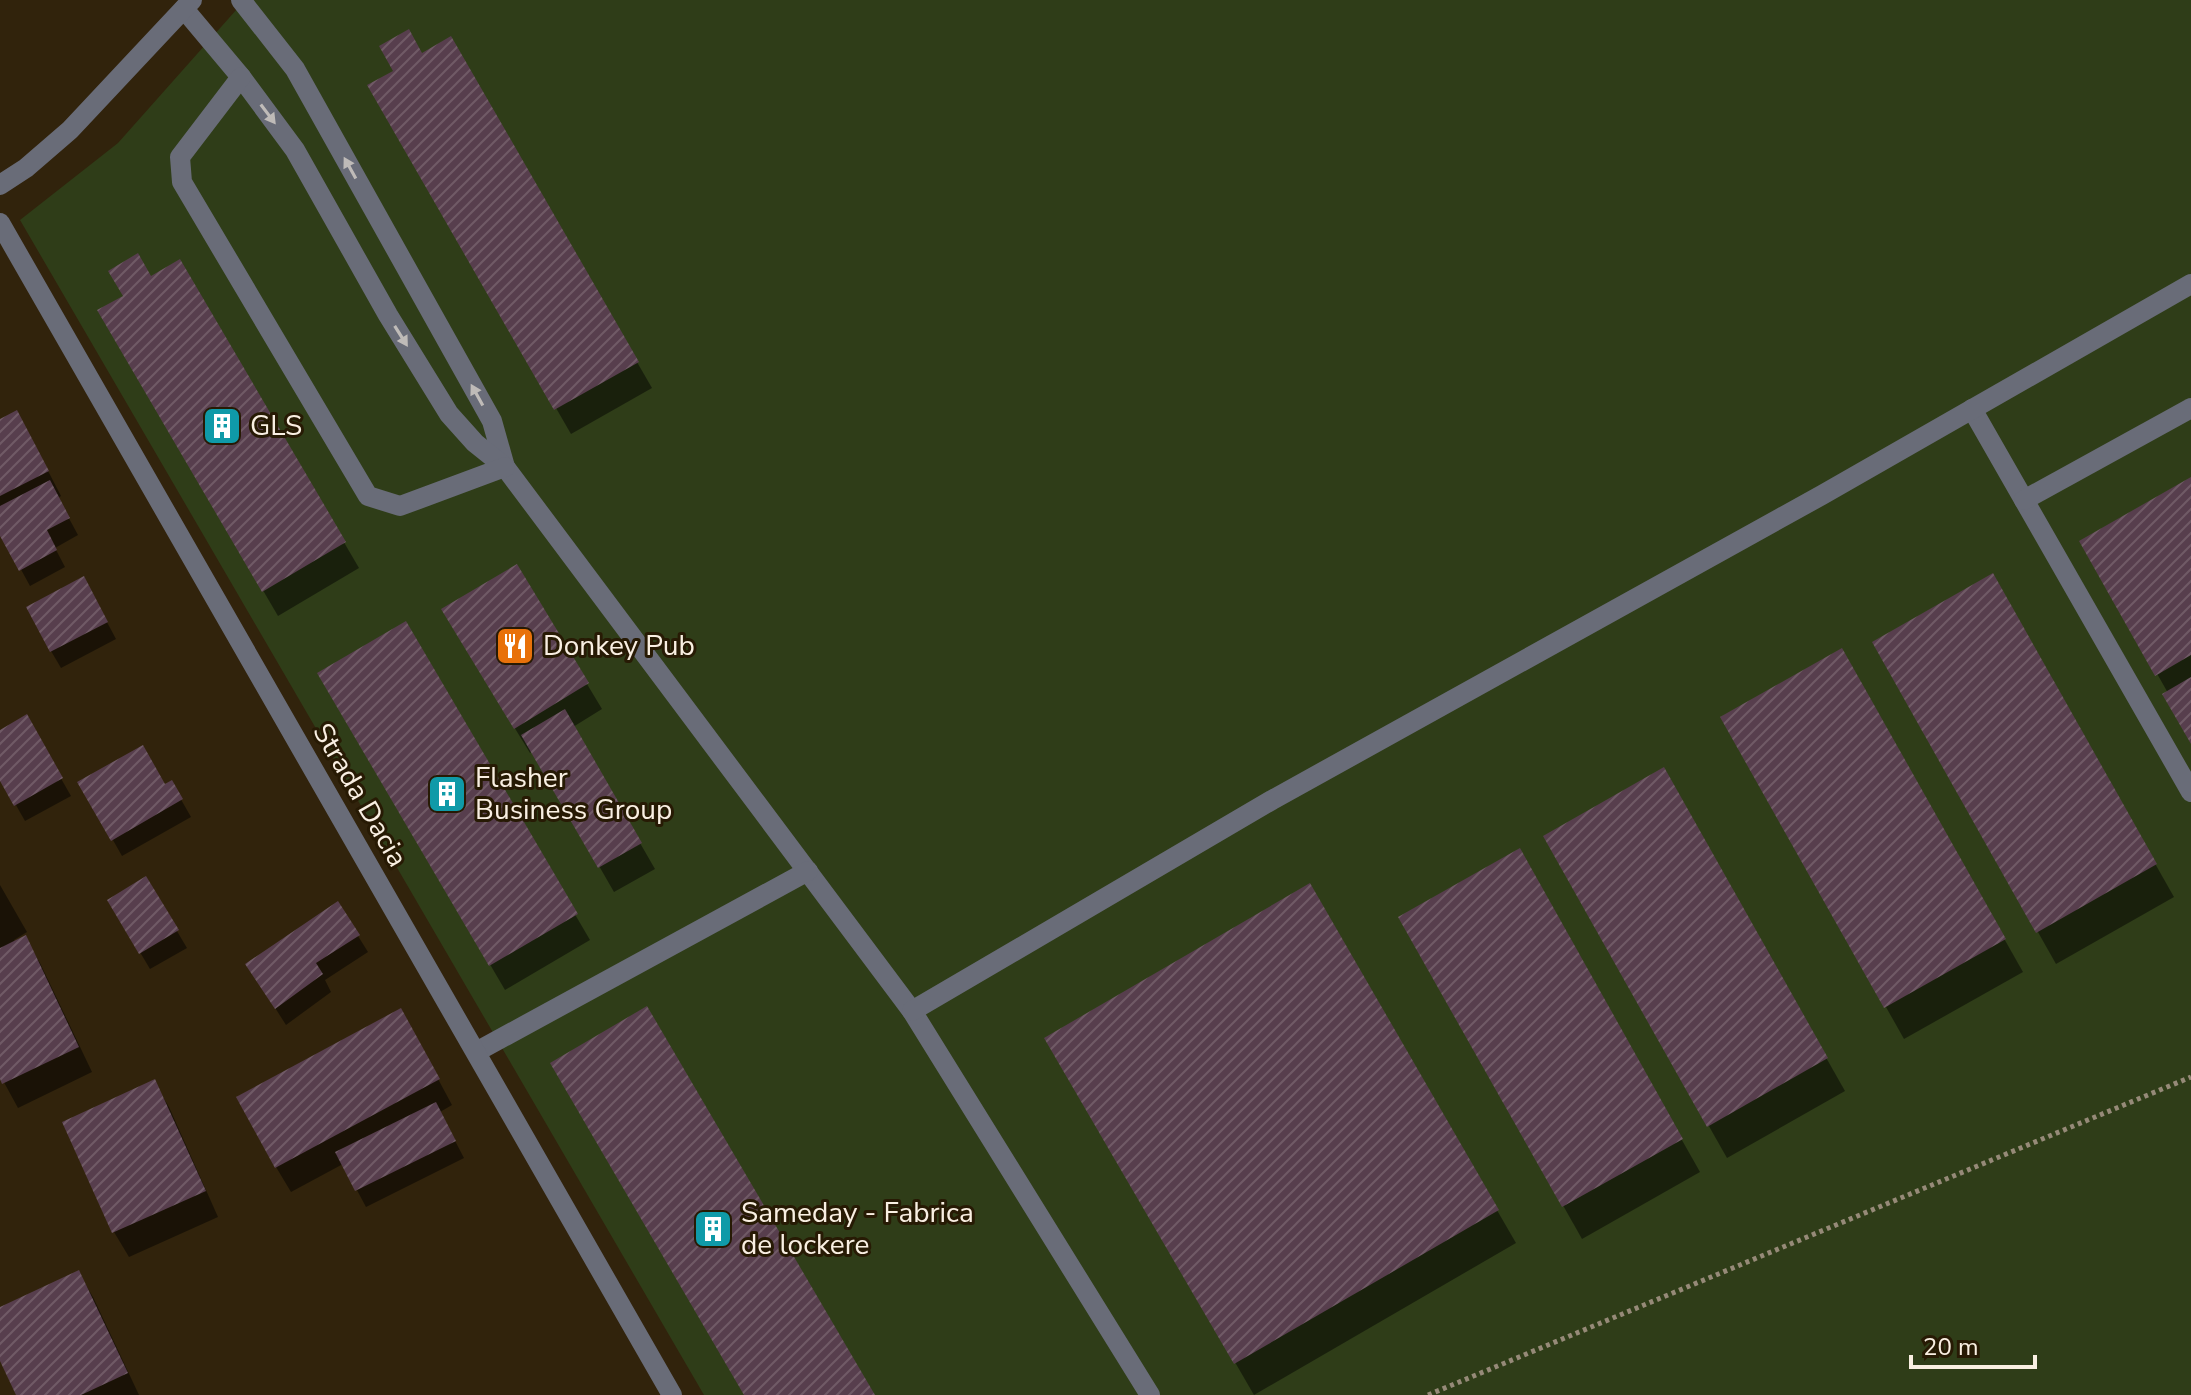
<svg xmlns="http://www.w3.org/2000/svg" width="2191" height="1395" viewBox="0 0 2191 1395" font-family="'Nunito Sans',sans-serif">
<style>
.grass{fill:#2f3d18}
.shadow{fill:#0007}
.building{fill:url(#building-hatch)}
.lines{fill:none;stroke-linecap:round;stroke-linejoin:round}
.path{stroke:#968a78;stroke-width:5;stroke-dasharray:4 4;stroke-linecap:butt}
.service{stroke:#696c78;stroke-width:20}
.minor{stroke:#696c78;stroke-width:20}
.oneway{fill:#bfbbb8}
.labels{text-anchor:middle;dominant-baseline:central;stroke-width:6;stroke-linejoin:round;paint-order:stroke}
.poi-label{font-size:28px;fill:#f9efe2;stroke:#271a04;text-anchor:start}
.street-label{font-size:28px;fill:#f9efe2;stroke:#271a04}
</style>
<defs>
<pattern id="building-hatch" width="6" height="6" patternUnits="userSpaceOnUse" patternTransform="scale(2)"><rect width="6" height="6" fill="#573e4d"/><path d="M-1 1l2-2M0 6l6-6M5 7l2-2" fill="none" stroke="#705a66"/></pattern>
</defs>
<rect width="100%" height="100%" fill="#31230c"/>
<!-- grass -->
<path class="grass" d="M245,0h1946v1395h-1487l-684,-1175 98,-77z"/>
<!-- shadow -->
<g class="shadow">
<path d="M450,39l202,349 -81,46 -201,-348z"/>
<path d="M180,262l179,306 -81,48 -178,-305z"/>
<path d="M0,421l31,17 30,58 -3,2 20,37 -23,13 10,19 -35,19 -30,-55z"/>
<path d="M2191,479v261l-23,-47 -86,-151z"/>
<path d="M516,566l86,143 -29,18 82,142 -41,23 -81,-141 -3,2 -72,-118z"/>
<path d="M1992,576l182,321 -118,67 -182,-322z"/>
<path d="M93,596l23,43 -55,29 -10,-17z"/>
<path d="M405,624l185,316 -85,50 -185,-316z"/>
<path d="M1841,651l182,321 -119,67 -181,-321z"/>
<path d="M26,717l45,79 -46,25 -25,-44v-45z"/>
<path d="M1663,770l182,321 -118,67 -182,-321z"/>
<path d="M80,782l84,4 7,-4 20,35 -69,39z"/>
<path d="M1519,851l181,321 -118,67 -181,-321z"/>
<path d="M146,879l41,69 -37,21 -41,-69z"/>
<path d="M0,885l27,47 -13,8 1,2 10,-4 15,25 52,109 -74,36 -18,-33z"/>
<path d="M1309,886l207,357 -262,152 -207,-357z"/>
<path d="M358,936l10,16 -43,28 6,12 -45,33 -28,-44z"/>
<path d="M415,1036l37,69 -12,7 24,46 -98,49 -23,-43 -52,28 -15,-25z"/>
<path d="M154,1082l15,25 49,110 -89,40 -15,-25 -50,-109z"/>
<path d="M78,1272l15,25 46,98h-121l-18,-39v-47z"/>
</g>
<!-- building -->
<g class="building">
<path d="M409,29l13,24 29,-17 188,326 -85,48 -187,-325 26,-14 -14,-25z"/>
<path d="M138,253l13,23 29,-17 166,283 -84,50 -165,-282 26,-14 -15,-25z"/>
<path d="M17,410l32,61 -49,25v-77z"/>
<path d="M2191,477v178l-36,21 -76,-135z"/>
<path d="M50,480l20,38 -23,12 10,20 -38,21 -19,-35v-30z"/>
<path d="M517,564l72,119 -75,46 -73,-120z"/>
<path d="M1993,573l164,291 -121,69 -164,-291z"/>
<path d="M84,576l24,46 -58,30 -24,-45z"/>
<path d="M406,621l172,293 -89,52 -172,-293z"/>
<path d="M1842,648l164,291 -122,69 -164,-291z"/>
<path d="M2191,677v67l-29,-50z"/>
<path d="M565,709l77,134 -44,25 -77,-133z"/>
<path d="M27,714l36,64 -49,28 -14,-25v-51z"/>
<path d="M143,745l22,39 7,-4 11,19 -72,42 -34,-59z"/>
<path d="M1664,767l164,291 -121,69 -164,-291z"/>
<path d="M1520,848l163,291 -121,68 -164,-290z"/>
<path d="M146,876l33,54 -40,24 -32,-54z"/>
<path d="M1310,883l189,327 -265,154 -190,-326z"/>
<path d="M338,901l22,34 -44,28 7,11 -48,35 -30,-45z"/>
<path d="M26,935l53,112 -77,37 -2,-5v-131z"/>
<path d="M647,1006l228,389h-131l-194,-332z"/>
<path d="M401,1008l39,71 -165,89 -39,-71z"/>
<path d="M155,1079l51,112 -94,42 -50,-111z"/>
<path d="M436,1102l20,39 -101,50 -20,-39z"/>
<path d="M79,1270l49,103 -47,22h-65l-16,-34v-54z"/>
</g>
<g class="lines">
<!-- path -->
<path class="path" d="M1428,1395l763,-318"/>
<!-- service -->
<g class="service">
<path d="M241,0l54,69 197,352 13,46"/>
<path d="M184,9l57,68 54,73 93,165 61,99 26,29 30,24 407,544 238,384"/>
<path d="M241,77l-61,80 2,25 186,314 32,10 105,-39"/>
<path d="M1972,409l219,383"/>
<path d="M2024,500l167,-92"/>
<path d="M912,1011l360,-211 550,-305 369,-211"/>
<path d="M476,1052l332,-181"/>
</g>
<!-- minor -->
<g class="minor">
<path d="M0,185l26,-17 44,-38 122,-130"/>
<path d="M0,223l672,1172"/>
</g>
</g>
<!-- one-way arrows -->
<defs><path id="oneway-solid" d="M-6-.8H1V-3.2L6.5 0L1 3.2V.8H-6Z" transform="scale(2)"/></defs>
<g class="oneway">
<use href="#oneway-solid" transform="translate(268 114) rotate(53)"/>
<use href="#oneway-solid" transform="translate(350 168) rotate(-119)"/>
<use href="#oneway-solid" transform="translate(401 336) rotate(58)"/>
<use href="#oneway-solid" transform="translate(477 395) rotate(-119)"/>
</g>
<!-- icons -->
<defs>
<symbol id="building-square" viewBox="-11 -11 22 22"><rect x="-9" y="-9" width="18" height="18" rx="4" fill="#0f9aa8" stroke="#271a04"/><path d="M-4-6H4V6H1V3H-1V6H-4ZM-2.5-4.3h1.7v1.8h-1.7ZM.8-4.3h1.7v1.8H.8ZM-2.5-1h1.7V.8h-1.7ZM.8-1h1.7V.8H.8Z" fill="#fff"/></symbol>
<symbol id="restaurant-square" viewBox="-11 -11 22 22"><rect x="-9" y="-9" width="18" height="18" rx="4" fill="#e8710a" stroke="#271a04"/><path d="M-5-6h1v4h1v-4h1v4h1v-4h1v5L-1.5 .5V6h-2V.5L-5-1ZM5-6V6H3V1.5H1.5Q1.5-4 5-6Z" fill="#fff"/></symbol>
</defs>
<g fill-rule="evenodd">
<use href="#building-square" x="200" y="404" width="44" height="44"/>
<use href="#restaurant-square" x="493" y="624" width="44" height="44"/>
<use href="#building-square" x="425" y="772" width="44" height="44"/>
<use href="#building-square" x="691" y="1207" width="44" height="44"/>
</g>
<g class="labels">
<!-- poi labels -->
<g class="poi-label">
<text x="250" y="426">GLS</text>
<text x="543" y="646">Donkey Pub</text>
<text x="475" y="778">Flasher<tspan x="475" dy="32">Business Group</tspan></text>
<text x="741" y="1213">Sameday - Fabrica<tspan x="741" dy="32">de lockere</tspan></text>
</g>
<!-- street labels -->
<g class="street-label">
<text transform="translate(360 795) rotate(60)">Strada Dacia</text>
</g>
</g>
<!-- scale -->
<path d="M1911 1355v12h124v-12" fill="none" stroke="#f9efe2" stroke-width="4"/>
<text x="1923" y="1355" font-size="24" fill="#f9efe2" stroke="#271a04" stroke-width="6" paint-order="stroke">20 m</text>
</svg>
